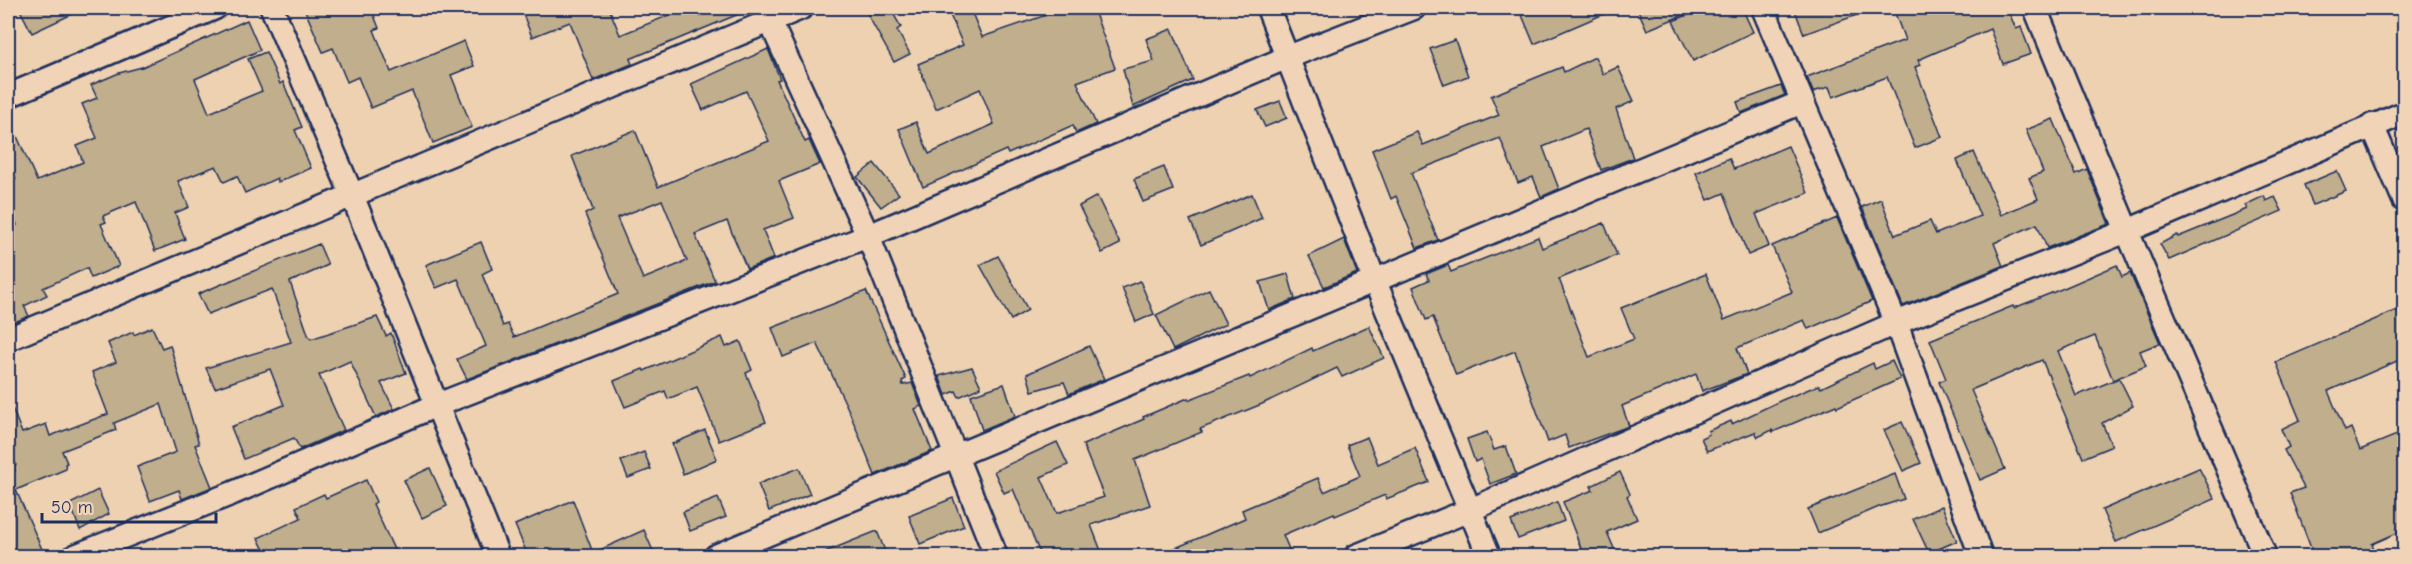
<svg xmlns="http://www.w3.org/2000/svg" width="2412" height="564" viewBox="0 0 2412 564" font-family="'Comic Neue',sans-serif">
<style>
.building{fill:#c0ae8c;stroke:#1b2f5e;stroke-width:1.5;fill-rule:evenodd}
.lines{fill:none;stroke-linecap:round;stroke-linejoin:round}
.street-casing{stroke:#1b2f5e;stroke-width:27}
.street{stroke:#f1d4b8;stroke-width:22}
</style>
<rect width="100%" height="100%" fill="#eed1b1"/>
<filter id="ink" filterUnits="userSpaceOnUse"><feTurbulence type="fractalNoise" baseFrequency=".0167" numOctaves="2"/><feDisplacementMap in="SourceGraphic" scale="12" xChannelSelector="R" yChannelSelector="G"/><feConvolveMatrix kernelMatrix="1 2 1 2 8 2 1 2 1" color-interpolation-filters="sRGB"/></filter>
<g filter="url(#ink)">
<!-- building -->
<g class="building">
<path d="M19,8h66l-53,25z"/>
<path d="M304,8h67l8,20 -5,2 17,42 73,-31 10,25 -23,9 21,52 -39,16 -21,-52 -41,17 -13,-31 -11,5 -14,-34 -10,4z"/>
<path d="M538,8h71l11,27 67,-27 64,1 -121,50 2,5 -39,16 -23,-58 -38,15 -9,-23z"/>
<path d="M864,8h26l11,19 -4,3 13,24 -16,8z"/>
<path d="M947,8h23l12,29 70,-24 -2,-5h43l22,60 -38,14 19,42 -20,9 -3,-8 -65,29 -2,-4 -83,37 -24,-58 17,-7 13,32 65,-30 -14,-35 -44,20 -18,-45 45,-19z"/>
<path d="M1519,8h99l-84,36z"/>
<path d="M1637,8h63l-53,22z"/>
<path d="M1705,8h37l11,24 -60,29 -20,-40z"/>
<path d="M1794,8h77v2l-67,24z"/>
<path d="M1893,8h114l9,21 5,-2 10,27 -28,10 -13,-35 -72,31 2,5 -5,2 27,70 -27,11 -28,-71 -54,20 -4,-10 -16,5 -6,-15 98,-37z"/>
<path d="M247,20l13,30 -65,29 14,34 53,-22 -14,-32 18,-7 14,32 3,-2 19,45 -7,3 16,38 -33,14 -1,-4 -32,15 -8,-17 -13,6 -8,-16 -38,15 11,26 -14,6 10,26 -30,12 -19,-49 -33,14 3,6 -5,2 18,42 -28,12 -4,-10 -44,20 4,7 -23,11 5,10 -21,9v-96l9,-4 -9,-22v-20l8,-4 -8,-18v-45l29,65 46,-19 -6,-16 20,-8 -15,-34 15,-6 -6,-13 28,-12 23,-6z"/>
<path d="M1172,29l21,51 -60,27 -10,-38 31,-8 -8,-22z"/>
<path d="M1455,40l13,36 -24,9 -14,-36z"/>
<path d="M768,49l12,30 -3,1 28,62 4,-2 11,24 -41,17 15,37 -31,12 11,28 -27,11 -20,-48 -32,13 20,47 -248,98 -10,-20 29,-13 -28,-67 -22,9 -10,-23 55,-23 11,27 -10,5 21,52 5,-2 6,13 104,-43 -33,-80 8,-4 -21,-54 63,-26 23,57 111,-46 -23,-50 -43,19 -12,-26zM662,200l25,61 -44,18 -26,-61z"/>
<path d="M1595,57l8,17 15,-7 16,34 -18,8 17,49 -32,12 -15,-41 -43,18 16,42 -18,8 -8,-20 -15,6 -18,-45 -89,35 27,67 -21,8 -21,-52 -5,3 -19,-49 45,-18 6,13 76,-30 -8,-19 71,-29 2,5z"/>
<path d="M1781,86l4,9 -44,18 -4,-11z"/>
<path d="M1280,101l7,17 -22,9 -8,-17z"/>
<path d="M2053,119l23,55 11,-5 22,55 -62,24 -10,-24 -43,19 9,23 -100,40 -41,-99 19,-8 14,36 35,-14 6,13 44,-18 -23,-56 17,-8 27,63 37,-16 -9,-21 14,-6 -17,-42z"/>
<path d="M1788,146l20,47 -52,21 13,32 -21,9 -24,-62 -16,7 -12,-27 33,-15 5,11z"/>
<path d="M874,163l25,31 -18,13 -24,-30z"/>
<path d="M1164,167l9,23 -30,12 -9,-23z"/>
<path d="M2337,171l9,20 -33,14 -9,-20z"/>
<path d="M1252,194l10,24 -61,27 -11,-25z"/>
<path d="M1097,196l23,48 -18,9 -23,-47z"/>
<path d="M2264,196l2,5 9,-4 7,14 -113,49 -9,-16 17,-9 1,2 69,-28 -2,-4z"/>
<path d="M1837,218l35,83 -64,28 -4,-9 -67,28 10,26 -45,17 -6,-17 -74,32 7,20 -60,22 -4,-13 -17,7 -33,-91 -59,24 -23,-58 -7,3 -13,-33 16,-7 -3,-6 22,-9 3,7 87,-35 4,11 62,-25 13,32 -58,24 30,78 45,-18 -13,-31 85,-34 18,46 68,-28 -20,-46z"/>
<path d="M1344,239l13,34 -33,14 -15,-31z"/>
<path d="M319,244l9,21 -38,17 19,55 2,2 66,-22 9,19 5,-3 15,40 -25,10 13,26 -18,8 -26,-56 -31,14 25,55 -44,19 -6,-11 -50,21 -13,-32 53,-22 -14,-36 -55,19 -9,-20 85,-26 -19,-53 -64,25 -10,-20z"/>
<path d="M998,256l30,54 -17,10 -31,-55z"/>
<path d="M2117,265l5,12 8,-4 30,70 -20,8 6,15 -33,14 -18,-44 -37,15 18,45 43,-18 14,28 -31,17 10,23 -29,12 -41,-98 -71,30 34,79 -25,11 -41,-98 7,-3 -16,-39 83,-34 1,2 50,-20z"/>
<path d="M1288,274l7,25 -26,11 -9,-28z"/>
<path d="M1140,281l14,33 -18,8 -14,-34z"/>
<path d="M1209,289l17,35 -53,26 -17,-35z"/>
<path d="M866,291l40,88 -4,2 1,4 9,-2 9,23 -6,3 17,42 -57,24 -26,-64 -32,-68 -34,14 -11,-29z"/>
<path d="M2404,307v51l-76,33 17,40 6,-3 9,22 44,-18v25l-6,2 6,16v55l-32,14 5,12h-63l-24,-63 14,-5 -20,-38 5,-3 -8,-18 19,-9 -24,-58z"/>
<path d="M1369,326l15,32 -42,19 -5,-9 -75,36 -62,25 2,3 -67,28 15,45 -59,20 12,31h-62l-28,-67 -9,4 -10,-22 63,-29 11,23 -27,12 16,36 47,-16 -21,-52 61,-26 -1,-2 45,-19v2l61,-24 1,2 62,-30 1,3z"/>
<path d="M152,327l10,21 8,-3 29,99 -4,1 17,42 -30,12 -3,-9 -29,11 -13,-34 39,-15 -15,-48 -47,19 2,7 -54,21 5,12 -2,1 1,5 -50,21 29,66h-37v-85l1,3 6,-3 -1,-5 2,-1 -8,-21v-46l14,35 24,-9 4,12 58,-22 -16,-42 24,-10 -8,-19 25,-11 1,3z"/>
<path d="M722,337l4,10 14,-6 12,29 -6,3 20,49 -47,19 -22,-54 -29,12 -3,-8 -40,16 -11,-26 29,-12 1,2z"/>
<path d="M1089,346l15,33 -35,15 -5,-12 -32,9 -5,-17z"/>
<path d="M1892,361l8,18 -63,28 -1,-2 -63,27 -1,-2 -14,7 -3,-5 -48,19 -6,-13 8,-4 -1,-3 23,-10 1,3 50,-24 37,-15 2,3 52,-25 2,6z"/>
<path d="M972,367l9,20 -22,10 -3,-6 -10,4 -7,-19z"/>
<path d="M1004,384l11,32 -33,14 -11,-35z"/>
<path d="M1902,422l19,41 -18,8 -19,-41z"/>
<path d="M705,430l12,29 -34,15 -11,-30z"/>
<path d="M1487,432l7,18 12,-4 10,28 -26,10 -9,-25 -6,3 -8,-23z"/>
<path d="M1367,437l11,27 37,-16 14,34 -43,17 -1,-4 -50,21 -1,-3 -51,22 9,21h-135l88,-38 -3,-8 76,-32 6,14 36,-16 -13,-31z"/>
<path d="M644,452l7,17 -23,9 -7,-17z"/>
<path d="M430,468l17,38 -25,12 -18,-38z"/>
<path d="M799,468l11,26 -41,17 -11,-27z"/>
<path d="M2199,468l16,31 -99,43 -14,-32z"/>
<path d="M1620,472l10,22 -3,2 10,23 -30,13 8,19 -13,5h-18l-21,-54 30,-12 -2,-4z"/>
<path d="M1895,474l9,25 -25,8 -61,26 -10,-24z"/>
<path d="M366,480l10,22 -3,2 24,52h-130l-9,-18 43,-20 -5,-11 28,-13 2,4z"/>
<path d="M98,490l11,24 -29,16 -10,-26z"/>
<path d="M718,498l8,19 -36,14 -7,-19z"/>
<path d="M953,498l11,28 -44,18 -11,-28z"/>
<path d="M573,500l20,53 51,-23 9,21 -11,5h-114l-13,-31z"/>
<path d="M1557,502l7,19 -46,18 -7,-18z"/>
<path d="M1942,506l15,35 -28,12 -16,-34z"/>
<path d="M877,531l10,25h-72z"/>
</g>
<g class="lines">
<defs>
<g id="street">
<path d="M272,8l80,187 146,361"/>
<path d="M764,8l104,228 128,320"/>
<path d="M1268,8l106,271 115,277"/>
<path d="M1763,8l133,315 85,233"/>
<path d="M2035,8l92,223 138,325"/>
<path d="M8,96l207,-88"/>
<path d="M2372,125l32,75"/>
<path d="M8,339l793,-331"/>
<path d="M75,556l158,-63 204,-88 431,-169 420,-179 126,-49"/>
<path d="M716,556l1086,-454"/>
<path d="M1356,556l114,-46 426,-187 231,-92 277,-118"/>
</g>
</defs>
<!-- street casing -->
<use href="#street" class="street-casing"/>
<!-- street -->
<use href="#street" class="street"/>
</g>
</g>
<!-- margin -->
<rect width="2412" height="564" fill="none" stroke="#f1d4b8" stroke-width="30"/>
<rect x="15" y="15" width="2382" height="534" fill="none" stroke="#1b2f5e" stroke-width="2" filter="url(#ink)"/>
<!-- scale -->
<path d="M42 513v9h174v-9" fill="none" stroke="#1b2f5e" stroke-width="3"/>
<text x="51" y="513" font-size="18" fill="#1b2f5e" stroke="#f1d4b8" stroke-width="4.5" paint-order="stroke">50 m</text>
</svg>
